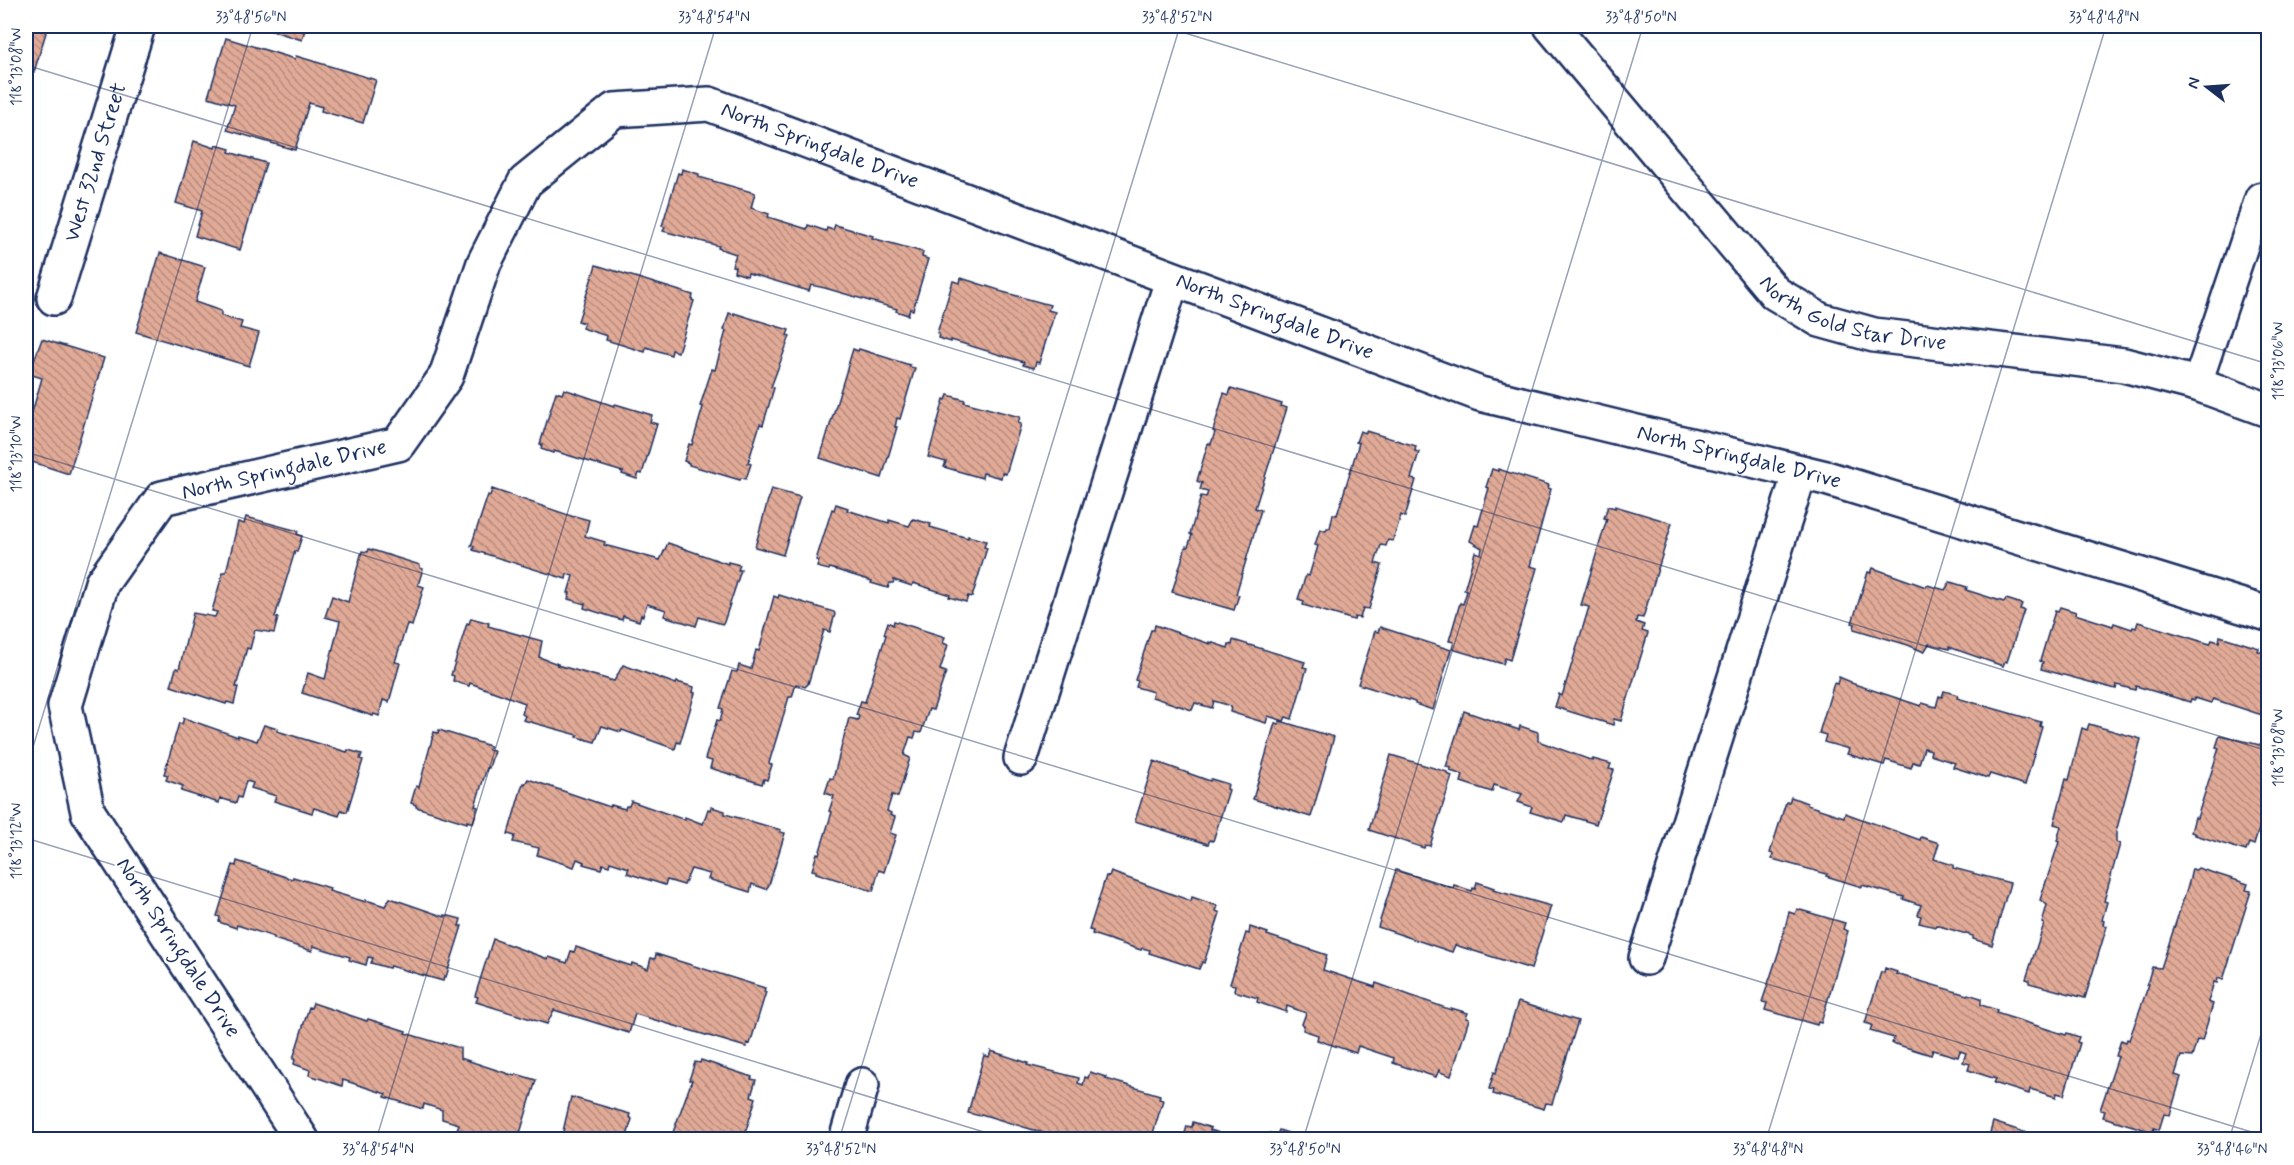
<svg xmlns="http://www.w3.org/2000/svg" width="2294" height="1165" viewBox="0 0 2294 1165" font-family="Mynerve,sans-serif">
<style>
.building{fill:url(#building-back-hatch);stroke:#1b2f5e;stroke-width:1.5}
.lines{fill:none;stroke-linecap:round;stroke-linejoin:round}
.service-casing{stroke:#1b2f5e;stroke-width:33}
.minor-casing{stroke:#1b2f5e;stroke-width:38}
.service{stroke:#fff;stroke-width:28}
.minor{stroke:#fff;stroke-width:33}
.ticks{fill:none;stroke:#1b2f5e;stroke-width:1.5;stroke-opacity:0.45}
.labels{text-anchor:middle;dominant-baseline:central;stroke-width:5;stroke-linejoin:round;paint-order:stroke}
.street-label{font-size:22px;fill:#1b2f5e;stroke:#fff}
.neatline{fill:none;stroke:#1b2f5e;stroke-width:2}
.ticks-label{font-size:15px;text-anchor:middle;fill:#1b2f5e}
</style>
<defs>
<pattern id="building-back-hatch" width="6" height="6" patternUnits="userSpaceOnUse" patternTransform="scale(1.5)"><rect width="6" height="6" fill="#e1aa97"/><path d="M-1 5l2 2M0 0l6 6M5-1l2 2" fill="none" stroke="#b68b7e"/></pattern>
</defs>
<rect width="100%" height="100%" fill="#fff"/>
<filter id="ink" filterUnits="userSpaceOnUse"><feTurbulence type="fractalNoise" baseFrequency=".0167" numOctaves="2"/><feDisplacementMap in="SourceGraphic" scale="12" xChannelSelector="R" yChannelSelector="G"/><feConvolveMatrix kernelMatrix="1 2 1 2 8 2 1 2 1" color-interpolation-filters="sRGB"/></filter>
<g filter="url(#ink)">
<!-- building -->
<g class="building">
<path d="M26,26h22l-14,46 -8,-2z"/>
<path d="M257,26h49l-4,14z"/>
<path d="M226,38l69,21 1,-3 80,24 -13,43 -42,-12 1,-4 -13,-4 -14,47 -68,-20 8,-25 -27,-8z"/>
<path d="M194,141l21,7 1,-3 14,4 -1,3 37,11 -26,87 -45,-14 7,-25 -26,-8z"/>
<path d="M682,169l17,5v3l56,16 -4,15 18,6 -1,3 39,12 1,-4 18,6 1,-3 6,2 2,-5 38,11 -1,2 51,14 -1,5 6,2 -15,51 -3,-1 -2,6 -12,-4 1,-2 -72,-21 -14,-3 -2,6 -61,-18 -1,3 -13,-4 1,-5 -3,-1 4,-12 -18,-6 1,-2 -56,-15 2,-4 -3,-1 16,-53 3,1z"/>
<path d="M160,253l45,14 -10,35 26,9v5l21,6 -2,6 19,5 -10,33 -113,-34z"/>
<path d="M596,265l97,30 -1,5 2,1 -16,51 -6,-2 -1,5 -25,-8 -1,5 -39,-12 1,-4 -25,-8 2,-5 -6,-2z"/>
<path d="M961,278l38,12v1l51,14 -2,5 7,2 -16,51 -3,-1 -2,6 -11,-3 1,-3 -73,-22v2l-13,-4 1,-4 -2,-1 16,-52 7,2z"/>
<path d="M729,313l5,2v-2l55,17 -2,5 3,1 -19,51 3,1 -11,37 -3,-1 -12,39 3,1 -5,15 -5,-1 -1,2 -51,-15v-2l-5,-2 5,-17 3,1 11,-38 -3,-1 12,-37 3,1 11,-39 -2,-1z"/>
<path d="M42,339l62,19 -35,116 -43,-14v-27l16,-55 -13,-4z"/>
<path d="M853,349l5,2 1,-2 51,16v2l5,1 -15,51 -3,-1 -2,9h2l-15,51 -62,-20z"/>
<path d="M1231,388l51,16 -1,2 6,2 -32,100 6,2 -25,84 3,1 -5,15 -62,-18 14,-46 2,1 4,-12 -2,-1 11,-38 5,1 2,-5 -8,-2 2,-7 -5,-2 11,-38 3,1 4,-12 -2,-1 11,-38 5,2z"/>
<path d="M564,389l50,17 1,-2 37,11 -2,7 7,2 -15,50 -3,-1 -2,6 -15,-5 1,-2 -69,-21 -1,2 -12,-4 1,-5h-2l16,-52 6,2z"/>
<path d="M948,395l17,5 -1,2 56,15 -2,6 3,1 -15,50 -4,-1 -1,5 -18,-5 -1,5 -38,-11 2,-5 -18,-5 16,-58 2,1z"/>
<path d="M1360,431l6,2v-2l50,15 -1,5 4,1 -8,27 5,1 -11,37 -4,-2 -8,26 -5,-1 -2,6 -5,-1 -6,18 7,2 -13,44 -6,-1 -3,10 -5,-1 -1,3 -51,-15 1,-4 -6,-2 8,-24 3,1 9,-30 -3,-1 5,-16 6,2 1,-3h3l3,-14 4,1 22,-72 -3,-1z"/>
<path d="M1492,469l6,2v-2l51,16 -1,3 3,1 -21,77 7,2 -27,92 -5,-2 -2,6 -51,-15 2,-7 -5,-1 11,-38 3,1 4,-13 -3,-1 11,-38 6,2 1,-6 -12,-7 5,-16 3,1 11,-38 -3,-1z"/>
<path d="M492,489l82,28 1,-1 14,4 -4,16 20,6 -1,3 56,15 8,-17 60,21v-2l12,3 -2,5h3l-17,52 -2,2 -23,-7 -3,9 -32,-10 2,-6 -19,-6 -4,12 -2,-1 -2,6 -16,-5 -1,4 -38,-12 1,-4 -17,-5 2,-6h-2l5,-17 -6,-2 -1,5 -93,-29 1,-3 -3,-1 17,-51 2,1z"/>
<path d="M771,489l29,8 -17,58 -28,-8z"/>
<path d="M836,504l12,4 -1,2 42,13v-3l20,6 4,-7 18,5 -1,3 38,11v-2l18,5 -2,6 3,1 -15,49 -4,-1 -2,6 -17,-5 1,-2 -37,-12 -1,3 -18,-6 -1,3h-3l-2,5 -17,-5 1,-2 -42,-13 -1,2 -12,-3 2,-6 -3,-1 16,-51 2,1z"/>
<path d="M1608,506l7,2v-2l57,17 -29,95 -6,-1 -1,5 8,3 -2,6 6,2 -27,88 -7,-2 -1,6 -58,-18 4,-13 3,2 27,-89 -8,-2 26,-86 -3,-1z"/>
<path d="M246,517l52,14 -1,3 5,2 -5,16 -2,-1 -20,66 3,1 -4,15 -19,-3 -5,19 -3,-1 -11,39h2l-4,17 -7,-2 -1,2 -55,-18 5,-18 3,1 14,-56 22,4 2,-5 -5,-1 11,-39h3l3,-12 9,-38 6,2z"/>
<path d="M369,549l51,16v3l3,1 -5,16 6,2 -12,39 -5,-2 -12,38 5,1 -11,39 -6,-2 -4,16 -5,-2 -1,2 -71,-23 6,-20 17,6 15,-58 -15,-4 7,-21 16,6 14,-51 6,1z"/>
<path d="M1873,568l53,19 1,-2 18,5 5,-8 17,5 -1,3 38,12 2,-3 16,5 -2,5 4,1 -17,52 -2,-1 -2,5 -54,-19v2l-20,-5 -5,8 -16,-7 -54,-16 1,-5 -3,-1 16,-51 3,1z"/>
<path d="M779,595l55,17 1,2 -5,18 -6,-2 -16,54 -3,3 -9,-3 -4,13h-3l-20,66 3,2 -5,15 -3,-1 -2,5 -52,-16 2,-7 -7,-2 12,-39 3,1 3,-12 -3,-1 12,-37 5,1 2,-7 12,4 5,-19 3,1 15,-55 4,2z"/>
<path d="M2060,607l16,5 -1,2 38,12 1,-3 18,6 1,-2 3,1 2,-6 72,22 2,-4 7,2 1,-6 39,12 -1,3 10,3v63l-55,-18 -2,4 -16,-5v2l-4,-1 -1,3 -54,-16 -1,4 -18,-5 -1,4 -75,-20 2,-7 -3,-1 15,-50 3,1z"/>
<path d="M471,618l18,5 -1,3 54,15 -3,16 19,7 -1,1 57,16 9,-16 53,19 1,-2 17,5 -1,5 2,1 -15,50 -3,-1 -2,7 -53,-19 -1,2 -19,-6 -7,16 -18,-5 1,-2 -55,-15 2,-4 -3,-2 3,-11 -55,-20 -1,3 -16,-5 1,-5 -3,-1 16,-52 2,1z"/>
<path d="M894,621l51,16 -2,6 5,2 -8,25 6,2 -13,38 -4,-1 -8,24 -5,-1 -2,6 -4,-1 -6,18 6,3 -12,39 -6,-2 -5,16 4,2 -1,2 5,2 -5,16 6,2 -12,37 -5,-2 -6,21 -57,-18v-2l-4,-1 5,-17 2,1 13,-42 -3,-1 5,-15 -9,-3 5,-15 3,1 16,-61 9,2 1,-4 -3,-1 5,-14 4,1 21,-67 -2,-1 4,-12 5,3z"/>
<path d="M1155,625l55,19v-2l18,6 1,-4 3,1 1,-5 72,22 -2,5 4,1 -15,51 -6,-2 -2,4 -16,-5 -2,7 -36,-11 1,-6 -17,-5 -2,7 -17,-5 -3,7 -40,-13 1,-5 -17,-5 2,-6 -3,-1 16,-50h3z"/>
<path d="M1380,627l71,23 -18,60 -18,-6v-2l-57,-18 17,-53 3,1z"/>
<path d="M1839,677l12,5v1l70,23 1,-3 14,4 3,-11 3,1 2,-6 14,4 -1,3 84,24 -1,4 2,1 -17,58 -35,-11 -2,4 -35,-11 2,-4 -25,-8 1,-5 -7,-2 -5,16 -6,-2 -2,6 -25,-8 -2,5 -37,-11 2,-5 -25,-7 2,-7 -7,-2 15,-50 3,1z"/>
<path d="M1464,711l55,19 1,-4 18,6v9l55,20v-2l18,5 -2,5 5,1 -18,54 -30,-9 -2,7 -34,-10 2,-5 -14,-5 4,-8 -28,-9 -2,7 -31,-10 2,-7 -13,-4 1,-3 -5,-1z"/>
<path d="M184,718l54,19v-2l19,6 7,-16 14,4 -1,2 70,21 1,-2 14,4 -2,5 3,1 -16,52 -6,-2 -2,6 -25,-8 -2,5 -38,-12 2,-5 -25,-8 2,-5 -7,-2 -5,17 -3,-1 -2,6 -16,-5 -1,5 -38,-12 2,-5 -17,-6 2,-5 -4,-1 15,-51 3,1z"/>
<path d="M1280,721l54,16 -23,80 -58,-18 22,-76 4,1z"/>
<path d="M2089,724l52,15 -25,93v10l4,2 -16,57 3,1 -5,18 2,1 -1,4 4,1 -22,72 -56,-15v-3l-3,-1 18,-55 -2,-1 5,-18 -7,-5 19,-58 -2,-1 4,-15 -7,-2 12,-45 3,1 13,-52 5,2z"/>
<path d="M439,730l51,16 -1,4 5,1 -5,17h-2l-12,38 3,1 -5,16 -6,-2v2l-51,-16v-2l-5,-2 5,-17 3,1 15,-55 4,1z"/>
<path d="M2220,735l48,12v70l-1,6 -6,-1 -7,23 -5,-2 -3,8 -51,-16 1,-1 -5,-2 4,-15 2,1 22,-70 -3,-1z"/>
<path d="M1391,755l56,17v2l5,2 -22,70 -5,-1 -1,3 -55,-18z"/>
<path d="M1154,761l56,20 1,-2 17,5 -1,5 2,1 -16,51 -3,-1 -2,4 -73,-23z"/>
<path d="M528,779l82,28 1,-2 14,4 1,-3h3l2,-5 54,19v-3l18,7 5,-15 2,1 1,-3 14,4v3l56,16 -1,2 5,1 -16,52 -3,4 -14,-5 -2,8 -42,-13 2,-5 -19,-5 -7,16 -17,-5 -2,5 -38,-12 2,-5 -19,-6 -1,4 -6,-2 -2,5 -18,-5 1,-2 -7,-3 -3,8 -37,-12 2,-7 -26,-6 2,-6 -7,-2 15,-51 2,1z"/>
<path d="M1791,797l16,6v2l37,12 1,-4 75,27 1,-3 18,6 -5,16 19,6v3l57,15 -18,62 -19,-6v-3l-37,-11 -1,2 -16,-4 2,-7 -3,-1 3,-10 -18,-6 1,-2 -42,-12v2l-36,-11 1,-2 -55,-15 1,-5 -3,-1 16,-51h3z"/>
<path d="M237,861l55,18 1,-2 37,11 -1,3 37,11v-2l19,6 5,-8 55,19v-2l16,4 -2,7h3l-16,51 -2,-1 -1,5 -53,-15 -1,2 -18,-5 2,-5 -5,-1 -2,8 -17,-5 1,-3 -37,-11 -1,5 -38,-12v-2l-37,-12 -1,3 -17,-6 1,-5 -3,-1 16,-51 3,1z"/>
<path d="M2198,868l50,16 -2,6 5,1 -28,89 -5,-2 -1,5 -3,-1 -6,20 5,2 -11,37 -5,-1 -5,17 -11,-1 -6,19 6,2 -11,38 -6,-1 -5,16 -5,-2 -1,4 -50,-15 2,-6 -5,-1 18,-53 -2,-1 5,-16 5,2 1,-3 2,1 20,-56h-2l5,-17 9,1 28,-86 3,-13 4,1z"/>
<path d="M1396,870l57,18 1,-3 18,6 1,-3 2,1 2,-7 17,6 -1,2 58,16 -20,63 -76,-24 -3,7 -74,-25z"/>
<path d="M1111,872l80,29 1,-4 26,9 -2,5 4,2 -16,50 -2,-1 -3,7 -50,-16 1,-3 -8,-2 -1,2 -49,-16 1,-3 -4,-1 17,-54 3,1z"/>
<path d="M1797,909l48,14 -2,6 5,2 -27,92 -3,-1 -1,3 -52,-15 2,-7 -5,-1 17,-51 10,-39 6,2z"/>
<path d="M1250,927l18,6 -1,2 60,20 -4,15 52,17 1,-4 75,27v-2l17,5 -2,5 3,1 -18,57 -11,-4 -1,-2 -3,7 -43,-14 1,-5 -36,-12 -2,7 -39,-13 1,-5 -15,-5 1,-5 -2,-1 4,-11 -19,-7 -1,6 -29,-10 1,-4 -24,-7 1,-6 -5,-1 16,-51 3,1z"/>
<path d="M493,939l55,20 1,-2 18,6 4,-12 3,1 2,-5 55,19 1,-3 16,6 3,-11 4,1 1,-5 109,34 -1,4h2l-16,52 -3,-1 -1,4 -111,-33 -6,19 -75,-23 -7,14 -71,-22 2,-5 -3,-1z"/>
<path d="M1885,968l12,4 -1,2 71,21 1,-1 13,4v7l16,5 -1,3 70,22 1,-2 12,4 -2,5 3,1 -16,52 -7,-2 -1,4 -26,-8 -1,5 -35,-11 2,-4 -28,-9 2,-6 -7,-2 3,-9 -6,-2 -2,6 -25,-7 -2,5 -39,-12 2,-5 -24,-7 2,-6 -7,-2 16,-51 3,1z"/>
<path d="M1518,1002l60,19 -26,83 -6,-1 -2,6 -51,-15 1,-4 -5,-1 5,-17 2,1z"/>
<path d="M313,1003l54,18 1,-2 38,12 -1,2 37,11 1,-1 17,5v10l55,18 1,-2 20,6 -18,60 -21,-6 -2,6h-4l-34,-11 2,-5 -17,-5v-9l-18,-6 -1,5 -38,-12 1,-3 -43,-14 -1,6 -33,-11 1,-5 -16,-6 1,-5h-2l16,-52 2,1z"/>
<path d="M991,1051l37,12 -1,2 52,13 -1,5 5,2 2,-8 3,1 2,-6 16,5v2l54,16 -1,4 4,1 -12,40h-56l-7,-3 -2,3 -17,-6 -4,6h-9l-4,-2 1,-2 -72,-22 -1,2 -12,-3 16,-58 5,2z"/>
<path d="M701,1060l51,17 -1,2 5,1 -5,16 5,2 -12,39 -5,-1 -1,4h-57l1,-2 -10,-3 20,-55h-3l6,-18 5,1z"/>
<path d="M571,1097l59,17 -1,3 3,2 -6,21h-65z"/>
<path d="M1193,1122l18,6 -1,2 33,10h-60l4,-14 5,1z"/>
<path d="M1993,1122l56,18h-61z"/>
<path d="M1279,1130l30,10h-41l2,-7 7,2z"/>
</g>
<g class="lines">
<defs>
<path id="service" d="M2197,384l63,-187"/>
<g id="minor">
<path id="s1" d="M1551,26l224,267 45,27 54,15 250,30 73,19 71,26"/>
<path id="s2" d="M54,298l84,-272"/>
<path d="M1021,758l151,-478"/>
<path d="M1646,958l154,-486"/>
<path id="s3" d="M302,1140l-214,-328 -23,-106 37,-123 60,-85 236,-54 48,-68 38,-113 41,-81 89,-72 95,-6 771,290 346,84 442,136"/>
<path d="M846,1140l16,-55"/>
</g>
</defs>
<!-- service casing -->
<use href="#service" class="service-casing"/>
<!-- minor casing -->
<use href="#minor" class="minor-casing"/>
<!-- service -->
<use href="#service" class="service"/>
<!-- minor -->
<use href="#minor" class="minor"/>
</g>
</g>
<!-- ticks -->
<path class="ticks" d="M1162,26l1106,338M26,65l2242,686M26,452l2242,685M26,770l227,-744M26,838l984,302M376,1140l340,-1114M839,1140l341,-1114M1303,1140l340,-1114M1766,1140l340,-1114M2229,1140l39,-129"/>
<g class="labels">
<!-- street labels -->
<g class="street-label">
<text stroke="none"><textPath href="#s3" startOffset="1596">North Springdale Drive</textPath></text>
<text stroke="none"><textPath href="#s2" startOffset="142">West 32nd Street</textPath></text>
<text stroke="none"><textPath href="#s1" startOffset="430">North Gold Star Drive</textPath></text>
<text stroke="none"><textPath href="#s3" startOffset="2082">North Springdale Drive</textPath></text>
<text stroke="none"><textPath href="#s3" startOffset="2568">North Springdale Drive</textPath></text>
<text stroke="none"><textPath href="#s3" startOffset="858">North Springdale Drive</textPath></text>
<text transform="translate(178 948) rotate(57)">North Springdale Drive</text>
</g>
</g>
<!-- margin -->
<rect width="2294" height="1165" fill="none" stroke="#fff" stroke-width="66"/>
<!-- north arrow -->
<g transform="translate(2207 87) rotate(287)" stroke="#ffffff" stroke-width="4.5" paint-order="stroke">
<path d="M0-4.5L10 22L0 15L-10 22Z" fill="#1b2f5e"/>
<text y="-9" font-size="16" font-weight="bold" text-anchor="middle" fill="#1b2f5e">N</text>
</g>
<rect x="33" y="33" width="2228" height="1099" class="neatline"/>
<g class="ticks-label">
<text x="251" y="22">33°48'56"N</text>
<text x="714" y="22">33°48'54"N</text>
<text x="1177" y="22">33°48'52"N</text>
<text x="1641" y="22">33°48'50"N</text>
<text x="2104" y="22">33°48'48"N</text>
<text transform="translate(16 67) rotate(-90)" y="5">118°13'08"W</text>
<text transform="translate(2278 361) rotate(-90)" y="5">118°13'06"W</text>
<text transform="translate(16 454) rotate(-90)" y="5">118°13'10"W</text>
<text transform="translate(2278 748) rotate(-90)" y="5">118°13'08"W</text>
<text transform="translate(16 841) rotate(-90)" y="5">118°13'12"W</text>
<text x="378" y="1154">33°48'54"N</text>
<text x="841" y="1154">33°48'52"N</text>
<text x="1305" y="1154">33°48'50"N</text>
<text x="1768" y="1154">33°48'48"N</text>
<text x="2232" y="1154">33°48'46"N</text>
</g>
</svg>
